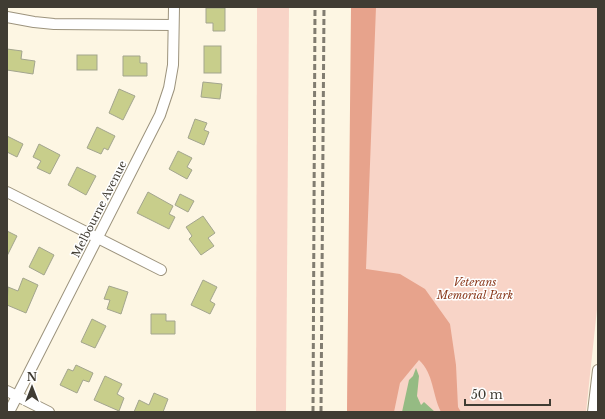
<svg xmlns="http://www.w3.org/2000/svg" width="605" height="419" viewBox="0 0 605 419" font-family="'Libre Baskerville',serif">
<style>
.green{fill:#f8d4c7}
.forest{fill:#e7a38c}
.water{fill:#95bb83}
.building{fill:#c8ce8b;stroke:#a3a58e}
.lines{fill:none;stroke-linecap:round;stroke-linejoin:round}
.minor-casing{stroke:#9c937d;stroke-width:12}
.minor{stroke:#fff;stroke-width:10}
.rail{stroke:#817c70;stroke-width:3;stroke-dasharray:6 3;stroke-linecap:butt}
.labels{text-anchor:middle;dominant-baseline:central;stroke-width:3;stroke-linejoin:round;paint-order:stroke}
.street-label{font-size:11px;fill:#403c33;stroke:#fff}
.park-label{font-size:11px;font-style:italic;fill:#8b3b1e;stroke:#fff}
</style>
<rect width="100%" height="100%" fill="#fdf6e3"/>
<!-- green -->
<g class="green">
<path d="M257,7h32l-3,405h-30z"/>
<path d="M354,7h244v293l-12,112h-239z"/>
</g>
<!-- forest -->
<path class="forest" d="M351,7h25l-10,262 34,5 25,15 25,35 6,41 2,42 3,5h-20c-9,-18 -7,-38 -22,-52l-19,23 -6,29h-47z"/>
<!-- water -->
<path class="water" d="M416,368l3,8 -2,20 4,9 3,-3 11,10h-33l7,-32 4,-4z"/>
<!-- building -->
<g class="building">
<path d="M206,8h19v23h-12v-8h-7z"/>
<rect x="204" y="46" width="17" height="27"/>
<path d="M7,49l15,2 -1,8 14,2 -2,13 -26,-4z"/>
<rect x="77" y="55" width="20" height="15"/>
<path d="M123,56h17v7h7v13h-24z"/>
<path d="M203,82l19,2 -2,15 -19,-2z"/>
<path d="M119,89l16,7 -12,24 -14,-7z"/>
<path d="M195,119l12,4 -3,7 5,2 -5,13 -16,-7z"/>
<path d="M97,127l18,9 -7,14 -4,-2 -3,6 -14,-6z"/>
<path d="M7,136l16,8 -6,13 -10,-5z"/>
<path d="M39,144l21,11 -10,19 -13,-6 4,-7 -8,-4z"/>
<path d="M178,151l14,7 -5,9 5,3 -5,9 -18,-10z"/>
<path d="M77,167l19,9 -10,19 -18,-10z"/>
<path d="M148,192l25,14 -4,8 6,3 -6,12 -32,-16z"/>
<path d="M180,194l14,7 -6,11 -13,-7z"/>
<path d="M203,216l12,17 -7,5 6,8 -13,9 -12,-16 3,-3 -6,-9z"/>
<path d="M7,231l10,5 -10,20z"/>
<path d="M39,247l15,8 -10,20 -15,-8z"/>
<path d="M23,278l15,7 -12,28 -19,-8 1,-18 10,4z"/>
<path d="M203,280l14,7 -7,14 5,3 -5,10 -19,-9z"/>
<path d="M109,286l19,6 -7,22 -14,-5 3,-9 -6,-1z"/>
<path d="M151,314h15v7h9v13h-24z"/>
<path d="M92,319l14,7 -11,22 -14,-6z"/>
<path d="M76,365l17,8 -4,9 -6,-2 -6,13 -17,-8 8,-16 5,2z"/>
<path d="M105,376l17,8 -5,10 7,4 -5,13 -25,-11z"/>
<path d="M154,393l14,6 -5,13h1h-30l5,-12 10,5z"/>
</g>
<g class="lines">
<defs>
<g id="minor">
<path d="M7,17l27,5 20,2 119,1"/>
<path d="M7,192l154,78"/>
<path d="M7,391l42,21"/>
<path d="M9,412l151,-297 9,-27 4,-23 1,-58"/>
<path d="M593,412l5,-42"/>
</g>
</defs>
<!-- minor casing -->
<use href="#minor" class="minor-casing"/>
<!-- minor -->
<use href="#minor" class="minor"/>
<!-- rail -->
<g class="rail">
<path d="M313,412l2,-405"/>
<path d="M321,412l3,-405"/>
</g>
</g>
<g class="labels">
<!-- street labels -->
<g class="street-label">
<text transform="translate(99 209) rotate(-63)">Melbourne Avenue</text>
</g>
<!-- park labels -->
<g class="park-label">
<text x="475" y="282">Veterans<tspan x="475" dy="13">Memorial Park</tspan></text>
</g>
</g>
<!-- border -->
<rect width="605" height="419" fill="none" stroke="#403c33" stroke-width="16"/>
<!-- north arrow -->
<g transform="translate(32 387)" stroke="#ffffff" stroke-width="3" paint-order="stroke">
<path d="M0-3L7 15L0 10L-7 15Z" fill="#403c33"/>
<text y="-6" font-size="11" font-weight="bold" text-anchor="middle" fill="#403c33">N</text>
</g>
<!-- scale -->
<path d="M465 399v6h85v-6" fill="none" stroke="#403c33" stroke-width="2"/>
<text x="471" y="399" font-size="12" fill="#403c33" stroke="#ffffff" stroke-width="3" paint-order="stroke">50 m</text>
</svg>
